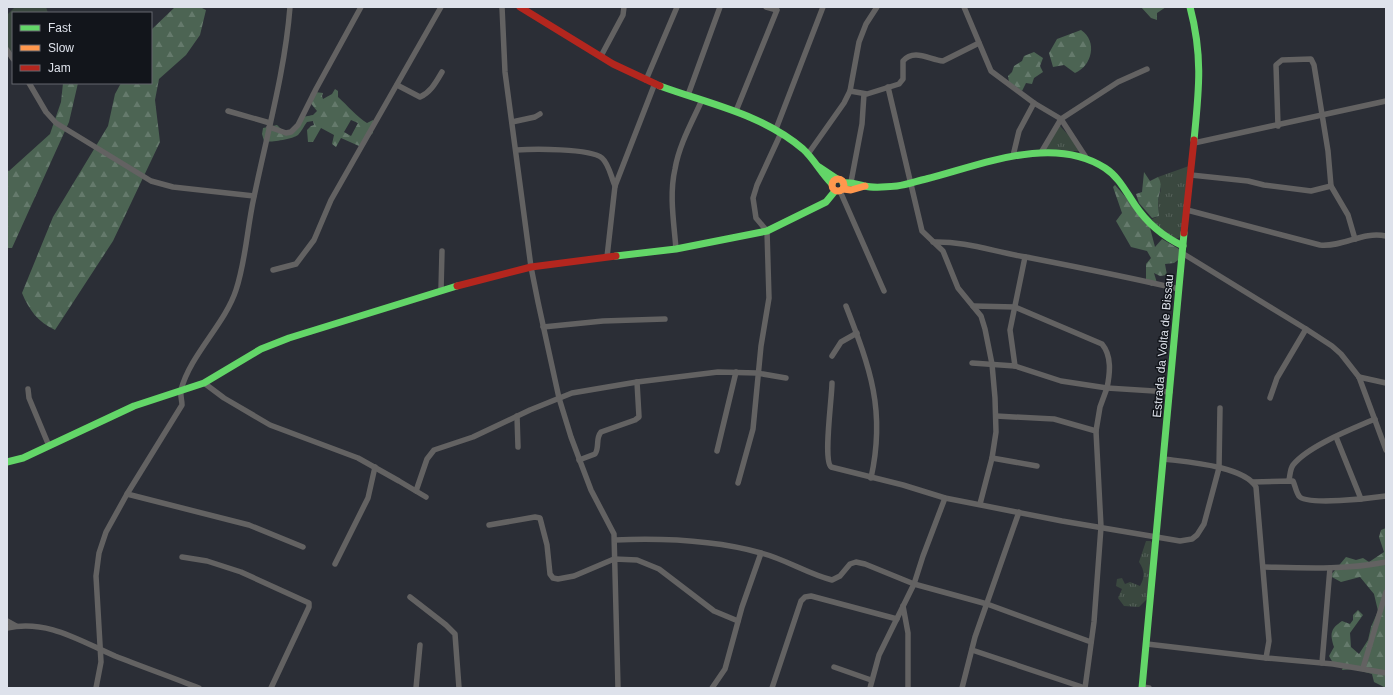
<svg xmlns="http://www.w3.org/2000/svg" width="1393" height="695" viewBox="0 0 1393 695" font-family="Helvetica,sans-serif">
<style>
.grass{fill:url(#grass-tufts)}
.forest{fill:url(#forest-firs);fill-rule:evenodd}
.pitch{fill:#3a483f}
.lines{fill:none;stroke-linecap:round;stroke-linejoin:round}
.street{stroke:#636262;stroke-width:5.5}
.fast{stroke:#63d668;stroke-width:7}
.slow{stroke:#ff974d;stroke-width:7}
.jam{stroke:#b3261e;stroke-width:7}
.labels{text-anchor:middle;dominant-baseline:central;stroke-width:3;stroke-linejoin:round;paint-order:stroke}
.street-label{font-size:12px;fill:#dee2eb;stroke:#12151b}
</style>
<defs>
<pattern id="grass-tufts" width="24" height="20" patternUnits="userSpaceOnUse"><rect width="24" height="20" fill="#3a483f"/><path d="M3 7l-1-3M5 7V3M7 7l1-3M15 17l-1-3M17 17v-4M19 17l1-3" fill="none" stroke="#56625b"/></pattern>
<pattern id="forest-firs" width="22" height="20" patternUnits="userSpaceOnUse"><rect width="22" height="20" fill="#4c6453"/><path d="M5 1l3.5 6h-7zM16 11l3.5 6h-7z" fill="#657a6c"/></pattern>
</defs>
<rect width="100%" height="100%" fill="#2b2e36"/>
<!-- grass -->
<g class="grass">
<path d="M1057,123l20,21 3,7h-36z"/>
<path d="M1189,166l-7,68 -3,4 -5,1 -19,-14 -3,-6 7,-3 -1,-15 3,-12 -3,-12z"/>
<path d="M1146,541h5l3,5 -6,52 -9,9 -15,-1 -6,-8 4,-9 -6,-3 1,-7 5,-1 3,6 5,-2 10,4c5,-9 5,-15 -1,-24z"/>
</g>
<!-- forest -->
<g class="forest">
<path d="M175,7h25l6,3 -6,25 -14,20 -27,24 -4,21 5,42 -47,99 -58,89c-17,-8 -26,-20 -33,-37l31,-76 55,-91 7,-32 6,-11h30v-53z"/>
<path d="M1141,7h25l-9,6v7l-6,-2z"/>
<path d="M1081,30c17,11 11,36 -6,43l-11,-8 -11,2 -4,-14 8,-14z"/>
<path d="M1034,52l9,6 -3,8 3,6 -9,6 -2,6 -6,-1 -4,8 -13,-9 -1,-6 4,-4 2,-6 8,-5 2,-5z"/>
<path d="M63,83h15l-9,39 -57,126h-5v-78l2,1 41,-37 11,-32z"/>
<path d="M335,89l3,2v6c9,8 19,20 29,26l6,-3v13l-14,13 -18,-8 -5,9 -4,-3 2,-9 -13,-7 -8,14h-5l-1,-12 4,-4 3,-1 -1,-4 -6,1c-3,4 -6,10 -9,13 -5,4 -29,8 -34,6l-2,-7 1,-6 14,-3 8,8 10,-6c4,-11 8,-10 18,-12l4,-4 -8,-10 2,-8 4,-1 8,1 -1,3 1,3 9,-5zM351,120l7,3 -7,13 -7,-4z"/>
<path d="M1144,172l6,9 8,-4c6,9 0,17 0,26 0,4 1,9 1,13l-7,2 -13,-15 -3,-9 6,-2z"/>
<path d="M1115,185l34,39 6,23 7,-8 17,10 2,9 -7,5 -9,1 2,11 -7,1 -6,-3 3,10 -5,3 -6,-3v-19l5,-6 -4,-7 -16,-4 -15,-26 6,-8 -9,-26z"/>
<path d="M1386,528v160l-12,-6 -2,-8 -18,-5 -12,1 2,-6 -11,-1 -4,-7 5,-9c-4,-13 -4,-18 8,-26l8,3 3,-4v-5l5,-5 5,5 -13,18 1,14 8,7 9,-14 3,-13 7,-16 -4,-17 -14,-17 -19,5 -11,-6 16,-19 10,3 7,-2 6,4 15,-10 -5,-15 2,-7z"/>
</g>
<!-- pitch -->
<path class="pitch" d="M15,7h31l2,6h-35v38l-6,3v-39z"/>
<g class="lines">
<!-- street -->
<g class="street">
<path d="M502,7l3,65 26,195 7,35 21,96 12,39 20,53 23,44 4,154"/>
<path d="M964,7l27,64 43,32 27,16 26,40"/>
<path d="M7,50l6,9"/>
<path d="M601,56l22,-41 1,-8"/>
<path d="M646,80l31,-73"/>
<path d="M29,83l17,29 10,11 95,58 22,6 81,9"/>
<path d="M397,85l23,12c11,-5 16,-15 22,-25"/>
<path d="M888,87l34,144 21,20 15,37 23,28 4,13 7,35 3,34 1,34 -4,26 -12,46"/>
<path d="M850,91l17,3 32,-10 4,-5v-18c11,-13 27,-1 40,0l36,-18"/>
<path d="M688,95l32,-88"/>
<path d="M228,111l42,12"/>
<path d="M736,111l41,-101 -11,-3"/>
<path d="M512,122l23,-5 5,-3"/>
<path d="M1278,126l-2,-61 6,-5 29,-1 3,6 14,86 3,35 17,29 7,24"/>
<path d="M269,127l17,6 5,-1 7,-7 18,-36 45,-82"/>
<path d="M776,129l47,-122"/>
<path d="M1194,143l192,-42"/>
<path d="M516,150c16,-1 74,-2 86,8 7,6 9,19 13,28"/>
<path d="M1042,151l19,-32 57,-37 29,-13"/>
<path d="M808,154l36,-51 6,-12 9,-49 7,-18 11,-17"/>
<path d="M1013,156l6,-25 15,-28"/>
<path d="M1191,175l57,6 16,4 47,6 20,-5"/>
<path d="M851,182l11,-58 2,-30"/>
<path d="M840,191l44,100"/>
<path d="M1187,210l133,35c25,2 42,-14 66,-9"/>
<path d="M933,242c33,-1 61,10 93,15 51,10 102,20 153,32"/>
<path d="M676,249c-2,-26 -7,-54 -1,-80 4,-24 17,-47 27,-69"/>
<path d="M1182,253l124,76 26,17 9,8 18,23 27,73"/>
<path d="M607,257l8,-71 40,-103"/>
<path d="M273,270l23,-6 18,-24 17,-40 110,-193"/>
<path d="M441,290l1,-39"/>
<path d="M846,306c24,62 40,104 25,172"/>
<path d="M973,306l42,1 87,37c10,12 8,29 5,44l63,4"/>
<path d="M543,327l60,-6 62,-2"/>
<path d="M832,356l9,-14 16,-9"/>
<path d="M972,363l43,3 46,15 46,7 -7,19 -4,24 5,96 -7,95 -9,66 -113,-38"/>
<path d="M1015,366l-5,-36 15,-73"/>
<path d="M1359,377l27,6"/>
<path d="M204,383l20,15 46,27 88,33 41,23 27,16"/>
<path d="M832,383c0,15 -9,77 -1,84l72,18 42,13 117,23 118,20 12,-2 5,-4 7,-11 15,-56 1,-60"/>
<path d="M28,389l1,9 20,48"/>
<path d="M1270,398l7,-20 29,-49"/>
<path d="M517,416l1,31"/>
<path d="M996,416l58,3 42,12"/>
<path d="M1336,437l25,62"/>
<path d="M717,451l19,-79"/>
<path d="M992,458l45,8"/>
<path d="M579,460l16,-6c5,-7 0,-15 6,-22l34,-12 4,-3 -2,-35"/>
<path d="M1289,480c1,-4 1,-11 4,-15 15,-19 59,-36 82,-46"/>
<path d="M1253,482l40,-1c2,4 3,11 6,15 7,10 73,2 87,0"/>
<path d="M738,483l15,-54 8,-83 8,-48 -2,-67 -11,-13 -3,-20 4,-13 24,-52"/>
<path d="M416,491l11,-32 7,-9 39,-13 57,-27 42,-17 65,-11 81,-10 39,1 29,5"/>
<path d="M127,494l122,31 54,22"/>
<path d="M489,525l46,-8 5,1 7,27 3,29 3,4 5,1 16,-3 40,-17 23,1 22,9 55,42 24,10"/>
<path d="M615,540c48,-2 99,0 146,13 24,6 47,21 71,27l8,-4 10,-12 6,-2 9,2 49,20 73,20 104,38"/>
<path d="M182,557l25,4 34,11 68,31v4l-38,81"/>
<path d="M335,564l33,-66 7,-31"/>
<path d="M1264,567c41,1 82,3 122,-5"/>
<path d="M410,597l36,28 9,9 4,54"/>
<path d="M903,606l5,27v55"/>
<path d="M7,621l9,5"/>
<path d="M7,628c40,-9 73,13 108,28 28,11 56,21 84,32"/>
<path d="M1147,644l119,14 3,-17 -13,-154c-12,-21 -69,-25 -92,-28"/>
<path d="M1266,658l67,6 53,9"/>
<path d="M1322,663l8,-95"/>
<path d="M834,667l37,13"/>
<path d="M1363,668l23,-76"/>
<path d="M1143,687l6,1"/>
<path d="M96,688l5,-26 -5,-86 3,-23 7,-21 21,-38 55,-89c0,-5 -2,-10 -1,-15 9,-35 44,-66 55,-100 10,-30 11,-62 18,-93 13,-63 31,-126 36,-190"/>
<path d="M416,688l4,-43"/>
<path d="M712,688l13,-19 17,-62 19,-54"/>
<path d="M772,688l29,-87 4,-4 6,-1 86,23"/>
<path d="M870,688l9,-33 35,-71 9,-28 22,-58"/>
<path d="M962,688l13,-51 44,-125"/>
</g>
<!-- fast -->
<g class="fast">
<path d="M1190,7c13,49 9,83 4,133"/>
<path d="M660,86c49,18 102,28 143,63 11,10 18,24 29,35"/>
<path d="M819,167l18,12"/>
<path d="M843,183c8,-1 13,1 21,3 9,2 23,1 33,0 10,-1 20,-5 29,-7 55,-14 127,-45 179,-11 14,9 21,24 30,37 12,18 29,32 48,41"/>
<path d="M616,256l60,-7 91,-18 59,-29 9,-11"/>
<path d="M7,462l16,-4 111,-52 70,-23 57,-34 28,-11 168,-52"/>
<path d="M1142,688l42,-455"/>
</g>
<!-- slow -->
<g class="slow">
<circle cx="838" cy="185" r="6"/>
<path d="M843,189l8,1 14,-4"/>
</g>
<!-- jam -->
<g class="jam">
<path d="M520,7l93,57 47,22"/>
<path d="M1184,233l10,-93"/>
<path d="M457,286l74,-19 85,-11"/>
</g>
</g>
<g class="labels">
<!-- street labels -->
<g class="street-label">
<text transform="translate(1163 346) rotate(-85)">Estrada da Volta de Bissau</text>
</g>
</g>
<!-- border -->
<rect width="1393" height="695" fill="none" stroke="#dee2eb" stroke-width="16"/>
<!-- legend -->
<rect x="12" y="12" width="140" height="72" fill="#12151b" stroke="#64676e"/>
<rect x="20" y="25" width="20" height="6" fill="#63d668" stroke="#64676e"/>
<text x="48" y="32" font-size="12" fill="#dee2eb">Fast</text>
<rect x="20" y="45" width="20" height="6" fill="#ff974d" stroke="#64676e"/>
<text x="48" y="52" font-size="12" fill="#dee2eb">Slow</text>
<rect x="20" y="65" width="20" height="6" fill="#b3261e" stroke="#64676e"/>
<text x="48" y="72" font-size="12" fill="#dee2eb">Jam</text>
</svg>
